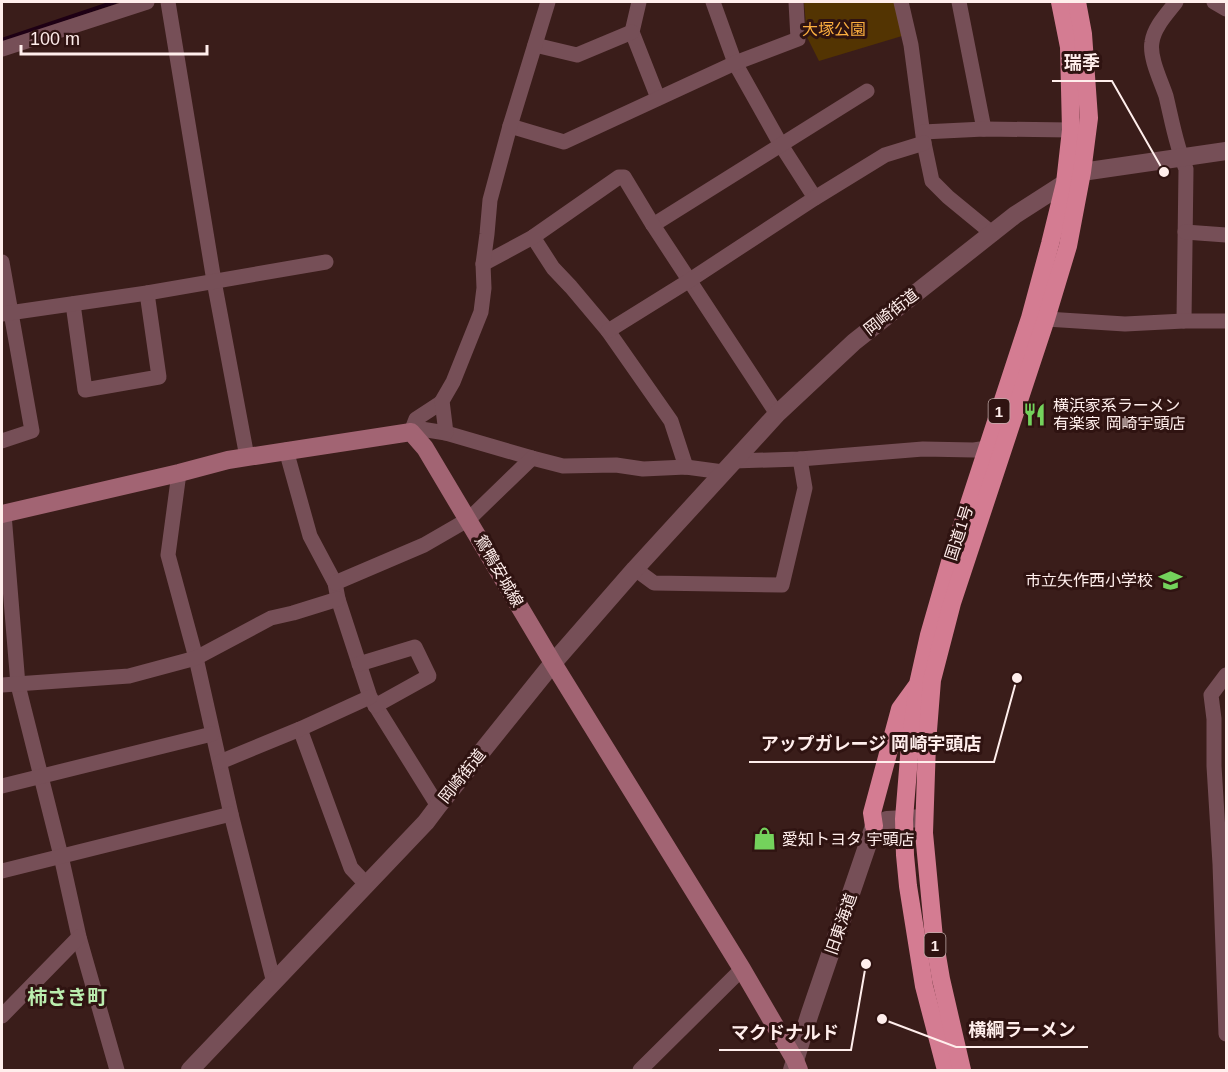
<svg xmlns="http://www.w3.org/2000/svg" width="1228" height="1072" viewBox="0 0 1228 1072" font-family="Arial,'Noto Sans JP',sans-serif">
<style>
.green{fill:#533402}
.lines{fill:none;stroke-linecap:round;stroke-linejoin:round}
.stream{stroke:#1e0014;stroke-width:4}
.minor{stroke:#764f57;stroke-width:15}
.tertiary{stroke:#764f57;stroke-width:18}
.secondary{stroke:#a26473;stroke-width:18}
.trunk{stroke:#d47c92;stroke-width:18}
.labels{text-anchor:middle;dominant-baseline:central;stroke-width:6;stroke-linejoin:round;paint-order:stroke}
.shield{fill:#2f1311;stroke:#c1acaa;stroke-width:1.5}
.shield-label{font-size:15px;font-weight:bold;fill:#ffeeec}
.park-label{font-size:16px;fill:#fcaf3f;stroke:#2f1311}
.street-label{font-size:16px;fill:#ffeeec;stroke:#2f1311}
.poi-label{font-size:16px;fill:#ffeeec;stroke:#2f1311;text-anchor:start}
.quarter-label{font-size:20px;font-weight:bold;fill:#baedae;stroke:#2f1311}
.leader{fill:none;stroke:#ffeeec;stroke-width:2}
.callout-dot{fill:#ffeeec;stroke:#2f1311;stroke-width:2}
.callout-label{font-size:18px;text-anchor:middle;font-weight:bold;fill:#ffeeec;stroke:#2f1311;stroke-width:6;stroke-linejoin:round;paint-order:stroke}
</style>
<rect width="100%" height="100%" fill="#3a1d1a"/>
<!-- green -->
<path class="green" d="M804,2h92l6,34 -83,25 -12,-24z"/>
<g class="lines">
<!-- stream -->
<path class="stream" d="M2,40l113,-38"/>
<!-- minor -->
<g class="minor">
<path d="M168,2l46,279 33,176"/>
<path d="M639,2l-7,30 26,66"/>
<path d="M713,2l22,61 46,82 34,53"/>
<path d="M901,2l10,43 13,98 8,38 16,16 45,37"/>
<path d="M959,2l25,127"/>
<path d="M1176,2c-9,12 -22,25 -24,40 -3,15 9,39 14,54 6,25 10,50 20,73l-2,152"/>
<path d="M1214,2l12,7"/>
<path d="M535,45l42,10 55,-23"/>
<path d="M2,49l145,-47"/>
<path d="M510,126l54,16 171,-79 63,-24 -2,-37"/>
<path d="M923,132l61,-3 87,1"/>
<path d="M653,225l214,-134"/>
<path d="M1185,232l41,3"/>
<path d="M533,237l20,31 18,19 37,44 63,90 15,46"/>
<path d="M2,262l30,169 -30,10"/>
<path d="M483,264l50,-27 86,-60h5l29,48 124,189"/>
<path d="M73,304l12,86 74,-13 -12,-84"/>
<path d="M2,314l145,-21 179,-31"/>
<path d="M1046,319l79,5 59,-3h42"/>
<path d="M608,331l82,-51 125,-82 70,-43 39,-12"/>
<path d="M411,432l10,-3 25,4 86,25 31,8 53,-1 27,4 43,-2 37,5"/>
<path d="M411,432l5,-13 26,-17"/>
<path d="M446,433l-4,-32 11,-19 28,-70 3,-24 -1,-24 4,-30 3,-34 20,-74 38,-124"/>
<path d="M286,450l24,86 25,47 3,16 32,98 68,109"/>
<path d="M733,461l67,-2 123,-10 51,1 13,-2"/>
<path d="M179,473l-11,82 28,103 35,156 43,169"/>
<path d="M4,514l14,171 43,171 18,81 38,133"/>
<path d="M635,569l19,14 128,2 23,-97 -5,-29"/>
<path d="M335,583l89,-38 45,-26 63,-61"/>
<path d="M359,664l56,-17 14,29 -54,30"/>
<path d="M1226,675l-15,20 3,24v47l6,98 6,170"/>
<path d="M2,685l127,-9 67,-18 75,-40 22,-5 45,-14"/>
<path d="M300,729l51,139 16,17"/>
<path d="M220,762l80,-33 70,-32"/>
<path d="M2,786l210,-52"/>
<path d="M2,871l229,-57"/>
<path d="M2,1016l77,-79"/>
<path d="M640,1070l102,-101"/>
</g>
<!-- tertiary -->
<g class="tertiary">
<path d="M190,1070l236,-248 12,-16 115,-143 82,-94 142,-155 77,-72 161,-127 67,-43 144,-21"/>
<path d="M792,1070l18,-57 64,-187 13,-6 37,-2"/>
</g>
<!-- secondary -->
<path class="secondary" d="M2,514l177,-41 49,-13 183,-28 14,16 128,215 189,306 53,91 4,10"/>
<!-- trunk -->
<g class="trunk">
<path d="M874,826l-2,-13 28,-104 16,-22"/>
<path d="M946,1070l-22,-84 -16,-100 -3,-31 -1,-36 6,-74 8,-61 11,-49 21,-73 80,-244 20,-74 15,-61 6,-53 -2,-83 -9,-45"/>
<path d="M962,1070l-21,-91 -7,-41 -10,-105 3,-90 5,-63 20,-77 94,-284 22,-73 14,-74 7,-54 -6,-84 -6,-32"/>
</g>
</g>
<!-- icons -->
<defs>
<symbol id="restaurant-bare" viewBox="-9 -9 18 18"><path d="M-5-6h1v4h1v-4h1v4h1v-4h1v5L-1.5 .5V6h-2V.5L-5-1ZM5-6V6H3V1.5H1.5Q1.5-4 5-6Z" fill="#74d25c" stroke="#2f1311" stroke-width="2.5" paint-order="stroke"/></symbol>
<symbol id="school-bare" viewBox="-9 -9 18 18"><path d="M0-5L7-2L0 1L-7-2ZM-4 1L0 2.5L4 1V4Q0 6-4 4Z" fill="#74d25c" stroke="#2f1311" stroke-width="2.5" paint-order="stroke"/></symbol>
<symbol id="shop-bare" viewBox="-9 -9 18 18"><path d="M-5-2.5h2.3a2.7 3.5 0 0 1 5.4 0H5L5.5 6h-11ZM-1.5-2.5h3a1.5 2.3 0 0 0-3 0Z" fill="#74d25c" stroke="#2f1311" stroke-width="2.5" paint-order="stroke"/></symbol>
</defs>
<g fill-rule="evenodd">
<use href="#restaurant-bare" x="1018" y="398" width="33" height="33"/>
<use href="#school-bare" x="1154" y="564" width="33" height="33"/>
<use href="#shop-bare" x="748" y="822" width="33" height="33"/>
</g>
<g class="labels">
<!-- shield labels -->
<g class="shield">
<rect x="988.5" y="399" width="21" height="24" rx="4.5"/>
<rect x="924.5" y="933" width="21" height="24" rx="4.5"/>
</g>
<g class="shield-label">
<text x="999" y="411">1</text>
<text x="935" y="945">1</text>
</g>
<!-- park labels -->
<g class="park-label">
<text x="834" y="29">大塚公園</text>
</g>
<!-- street labels -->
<g class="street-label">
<text transform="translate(891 312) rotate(-38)">岡崎街道</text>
<text transform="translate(959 533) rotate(-72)">国道1号</text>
<text transform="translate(499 571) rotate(60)">鴛鴨安城線</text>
<text transform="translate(462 776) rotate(-51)">岡崎街道</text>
<text transform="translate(841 924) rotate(-71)">旧東海道</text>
</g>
<!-- poi labels -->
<g class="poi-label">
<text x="1053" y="405">横浜家系ラーメン<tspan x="1053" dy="18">有楽家 岡崎宇頭店</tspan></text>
<text x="1153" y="580" text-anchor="end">市立矢作西小学校</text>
<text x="782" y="839">愛知トヨタ 宇頭店</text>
</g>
<!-- quarter labels -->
<g class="quarter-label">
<text x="67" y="997">柿さき町</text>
</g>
</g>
<!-- callouts -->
<path class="leader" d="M1164 172L1112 81H1052M1017 678L994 762H749M882 1019L956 1047H1088M866 964L851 1050H719"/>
<g class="callout-dot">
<circle cx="1164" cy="172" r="6"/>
<circle cx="1017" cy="678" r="6"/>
<circle cx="882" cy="1019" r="6"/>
<circle cx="866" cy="964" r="6"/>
</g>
<g class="callout-label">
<text x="1082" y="69">瑞季</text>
<text x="871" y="750">アップガレージ 岡崎宇頭店</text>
<text x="1022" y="1036">横綱ラーメン</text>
<text x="785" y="1039">マクドナルド</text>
</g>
<!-- border -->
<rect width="1228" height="1072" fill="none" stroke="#ffeeec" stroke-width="6"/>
<!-- scale -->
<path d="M21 45v9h186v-9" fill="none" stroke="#ffeeec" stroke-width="3"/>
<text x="30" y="45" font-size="18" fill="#ffeeec" stroke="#2f1311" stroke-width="4.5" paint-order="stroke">100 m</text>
</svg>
